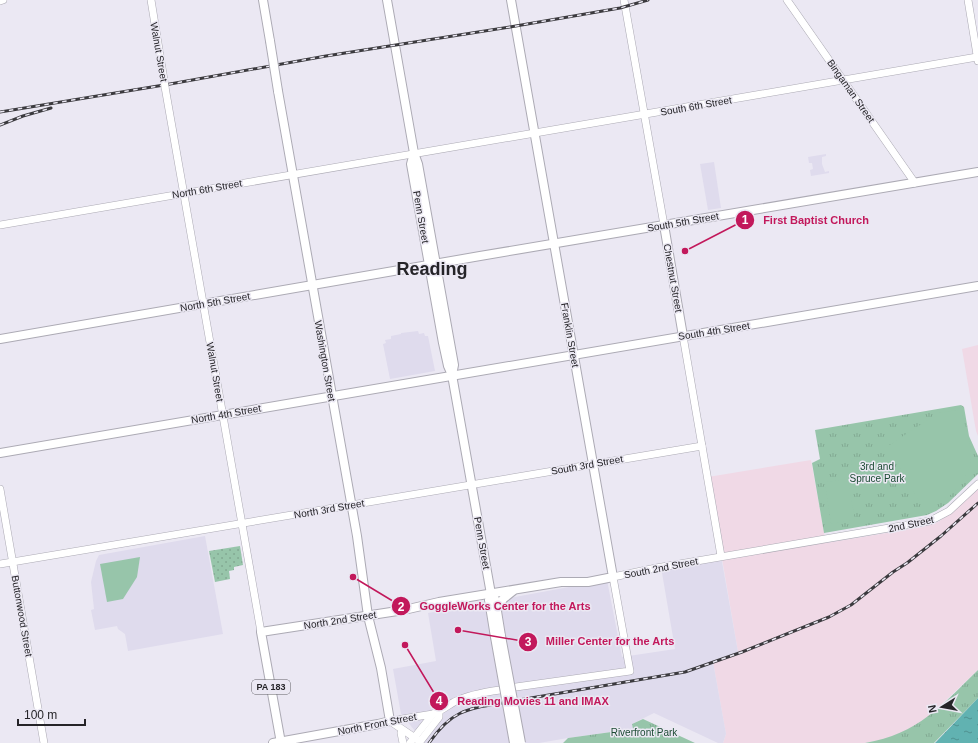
<svg xmlns="http://www.w3.org/2000/svg" width="978" height="743" viewBox="0 0 978 743" font-family="Arial,sans-serif">
<style>
.industrial{fill:#f0d9e6}
.built{fill:#dfdbed}
.grass{fill:url(#grass-dots)}
.park{fill:url(#park-tufts)}
.pitch{fill:#97c5aa}
.water{fill:url(#water-ripples)}
.lines{fill:none;stroke-linecap:round;stroke-linejoin:round}
.secondary-casing{stroke:#acaab4;stroke-width:8}
.primary-casing{stroke:#acaab4;stroke-width:10}
.secondary{stroke:#fff;stroke-width:7}
.primary{stroke:#fff;stroke-width:8}
.rail-casing{stroke:#3b3a3e;stroke-width:3}
.rail{stroke:#ebe8f3;stroke-width:1.5;stroke-dasharray:4.5;stroke-linecap:butt}
.secondary-bridge-casing{stroke:#acaab4;stroke-width:8;stroke-linecap:butt}
.primary-bridge-casing{stroke:#acaab4;stroke-width:10;stroke-linecap:butt}
.secondary-bridge{stroke:#fff;stroke-width:7}
.primary-bridge{stroke:#fff;stroke-width:8}
.labels{text-anchor:middle;dominant-baseline:central;stroke-width:3;stroke-linejoin:round;paint-order:stroke}
.shield{fill:#ebe8f3;stroke:#605f65;stroke-width:1}
.shield-label{font-size:9px;font-weight:bold;fill:#252428}
.street-label{font-size:10px;fill:#252428;stroke:#ebe8f3}
.park-label{font-size:10px;fill:#1b4a33;stroke:#ebe8f3}
.town-label{font-size:18px;font-weight:bold;fill:#252428;stroke:#ebe8f3}
.leader{fill:none;stroke:#c2185b;stroke-width:1.5}
.callout-dot{fill:#c2185b;stroke:#ebe8f3;stroke-width:1.5}
.mark-label{font-size:12px;text-anchor:middle;font-weight:bold;fill:#fff}
.callout-label{font-size:11px;text-anchor:middle;font-weight:bold;fill:#c2185b;stroke:#ebe8f3;stroke-width:3;stroke-linejoin:round;paint-order:stroke}
</style>
<defs>
<pattern id="grass-dots" width="8" height="8" patternUnits="userSpaceOnUse"><rect width="8" height="8" fill="#97c5aa"/><path d="M2 2h.1M6 6h.1" fill="none" stroke="#82a992" stroke-width="1.8" stroke-linecap="round"/></pattern>
<pattern id="park-tufts" width="24" height="20" patternUnits="userSpaceOnUse"><rect width="24" height="20" fill="#97c5aa"/><path d="M3 7l-1-3M5 7V3M7 7l1-3M15 17l-1-3M17 17v-4M19 17l1-3" fill="none" stroke="#82a992"/></pattern>
<pattern id="water-ripples" width="26" height="14" patternUnits="userSpaceOnUse"><rect width="26" height="14" fill="#61b2b1"/><path d="M2 4q2-2 4 0t4 0M15 11q2-2 4 0t4 0" fill="none" stroke="#509190"/></pattern>
</defs>
<rect width="100%" height="100%" fill="#ebe8f3"/>
<!-- industrial -->
<g class="industrial">
<path d="M978,345v91l-2,-5 -14,-82z"/>
<path d="M811,460l15,83 97,-16 15,-5 13,-9 27,-24v181l-51,48 -21,13 -21,8 -20,4h-142l3,-9 -13,-72 25,-10 -30,-175z"/>
</g>
<!-- built -->
<g class="built">
<path d="M826,154v2l-4,1v7l3,8 4,-1v2l-18,3 -1,-6 3,-1 -1,-6h-3l-1,-6z"/>
<path d="M714,162l7,46 -13,2 -8,-46z"/>
<path d="M418,331l1,3 5,-1 1,3h3l7,35 -45,8 -7,-35 3,-1 -1,-3 6,-1v-3l10,-2v-1z"/>
<path d="M205,536l18,98 -95,17 -3,-17 -7,-5 -1,-3 -22,4 -4,-20 3,-1 -3,-27 5,-21 3,-6z"/>
<path d="M721,556l17,96 -25,10 13,72 -3,9h-5l-64,-30 -22,11 1,5 -65,9 -29,5h-114l-24,-29 -8,-45 43,-8 -8,-48 179,-33 15,77 53,-8 -14,-82z"/>
</g>
<!-- grass -->
<path class="grass" d="M240,546l3,19 -9,2v3l-5,1 1,8 -15,3 -6,-31z"/>
<!-- park -->
<g class="park">
<path d="M961,405l3,2 5,29 9,20v18l-30,29 -12,8 -9,4 -103,18 -12,-70 8,-4 -5,-29z"/>
<path d="M978,670v28l-44,45h-69c53,-9 77,-38 113,-73z"/>
<path d="M643,719l52,24h-132l5,-5 65,-9 -1,-5z"/>
</g>
<!-- pitch -->
<g class="pitch">
<path d="M958,410l4,3 9,35 -1,19 -7,13 -11,14 -22,14 -9,-3 -33,-59 50,-33z"/>
<path d="M860,457l2,10 -10,2 -1,-10z"/>
<path d="M893,463l4,20 -17,2 -3,-20z"/>
<path d="M872,471l3,16 -15,3 -3,-16z"/>
<path d="M848,479l7,41 -24,4 -6,-42z"/>
<path d="M140,557l-3,20 -14,22 -16,3 -7,-38z"/>
</g>
<!-- water -->
<path class="water" d="M978,698v45h-43z"/>
<g class="lines">
<defs>
<g id="secondary">
<path d="M151,0l13,80"/>
<path d="M624,0l40,225"/>
<path d="M787,0l128,183"/>
<path d="M968,0l10,61"/>
<path d="M0,1l3,-1"/>
<path d="M165,87l96,545"/>
<path d="M0,225l977,-168"/>
<path d="M683,336l38,220"/>
<path d="M0,489l44,254"/>
<path d="M0,564l702,-118"/>
<path d="M516,687l114,-16 -17,-94 43,-9 274,-47 19,-10 29,-27"/>
<path d="M390,721l43,-7c8,-3 14,-8 21,-12 14,-7 31,-10 46,-12"/>
<path d="M390,721l28,19"/>
<path d="M401,733l2,10"/>
<path d="M410,743l23,-29"/>
<path d="M419,743l20,-26v-5"/>
</g>
<g id="primary">
<path d="M263,0l7,41"/>
<path d="M387,0l27,153 4,11 36,201 -2,10"/>
<path d="M414,153l-3,11 32,179 5,23 4,9 39,219 -2,6 6,37"/>
<path d="M664,225l19,111"/>
<path d="M0,339l480,-83 498,-84"/>
<path d="M0,453l978,-167"/>
<path d="M491,594l4,5 6,37"/>
<path d="M497,610l6,-11 10,-8"/>
<path d="M273,743l105,-19 12,-3 -9,-53 -13,-52 -11,-80 -79,-445"/>
<path d="M281,743l-20,-111 143,-22 35,-8 122,-20h27l25,-5 -102,-577"/>
</g>
</defs>
<!-- secondary casing -->
<use href="#secondary" class="secondary-casing"/>
<!-- primary casing -->
<use href="#primary" class="primary-casing"/>
<!-- secondary -->
<use href="#secondary" class="secondary"/>
<!-- primary -->
<use href="#primary" class="primary"/>
<defs>
<g id="rail">
<path d="M0,112l170,-28 156,-28 184,-29 110,-19 28,-8"/>
<path d="M0,125l23,-9 28,-8"/>
<path d="M519,700l166,-28 57,-20 87,-35 22,-12 42,-33 14,-9 34,-27 37,-33"/>
<path d="M429,743c22,-32 37,-34 73,-40"/>
</g>
</defs>
<!-- rail casing -->
<use href="#rail" class="rail-casing"/>
<!-- rail -->
<use href="#rail" class="rail"/>
<defs>
<path id="secondary-bridge" d="M164,80l1,7"/>
<g id="primary-bridge">
<path d="M270,41l8,50"/>
<path d="M501,636l20,107"/>
<path d="M495,637l19,106"/>
</g>
</defs>
<!-- secondary-bridge casing -->
<use href="#secondary-bridge" class="secondary-bridge-casing"/>
<!-- primary-bridge casing -->
<use href="#primary-bridge" class="primary-bridge-casing"/>
<!-- secondary-bridge -->
<use href="#secondary-bridge" class="secondary-bridge"/>
<!-- primary-bridge -->
<use href="#primary-bridge" class="primary-bridge"/>
</g>
<g class="labels">
<!-- shield labels -->
<rect class="shield" x="252" y="680" width="38" height="14" rx="3"/>
<g class="shield-label">
<text x="271" y="687">PA 183</text>
</g>
<!-- street labels -->
<g class="street-label">
<text transform="translate(159 52) rotate(80)">Walnut Street</text>
<text transform="translate(851 91) rotate(55)">Bingaman Street</text>
<text transform="translate(696 106) rotate(-10)">South 6th Street</text>
<text transform="translate(207 189) rotate(-10)">North 6th Street</text>
<text transform="translate(421 217) rotate(80)">Penn Street</text>
<text transform="translate(683 222) rotate(-10)">South 5th Street</text>
<text transform="translate(673 278) rotate(80)">Chestnut Street</text>
<text transform="translate(215 302) rotate(-10)">North 5th Street</text>
<text transform="translate(714 331) rotate(-9)">South 4th Street</text>
<text transform="translate(570 335) rotate(80)">Franklin Street</text>
<text transform="translate(325 361) rotate(80)">Washington Street</text>
<text transform="translate(215 372) rotate(80)">Walnut Street</text>
<text transform="translate(226 414) rotate(-10)">North 4th Street</text>
<text transform="translate(587 465) rotate(-10)">South 3rd Street</text>
<text transform="translate(329 509) rotate(-10)">North 3rd Street</text>
<text transform="translate(911 524) rotate(-12)">2nd Street</text>
<text transform="translate(482 543) rotate(80)">Penn Street</text>
<text transform="translate(661 568) rotate(-11)">South 2nd Street</text>
<text transform="translate(22 616) rotate(80)">Buttonwood Street</text>
<text transform="translate(340 620) rotate(-9)">North 2nd Street</text>
<text transform="translate(377 724) rotate(-11)">North Front Street</text>
</g>
<!-- park labels -->
<g class="park-label">
<text x="877" y="466">3rd and<tspan x="877" dy="12">Spruce Park</tspan></text>
<text x="644" y="732">Riverfront Park</text>
</g>
<!-- town labels -->
<g class="town-label">
<text x="432" y="269">Reading</text>
</g>
</g>
<!-- callouts -->
<path class="leader" d="M685 251L745 220M353 577L401 606M458 630L528 642M405 645L439 701"/>
<g class="callout-dot">
<circle cx="685" cy="251" r="4"/>
<circle cx="353" cy="577" r="4"/>
<circle cx="458" cy="630" r="4"/>
<circle cx="405" cy="645" r="4"/>
<circle cx="745" cy="220" r="10"/>
<circle cx="401" cy="606" r="10"/>
<circle cx="528" cy="642" r="10"/>
<circle cx="439" cy="701" r="10"/>
</g>
<g class="mark-label">
<text x="745" y="224">1</text>
<text x="401" y="611">2</text>
<text x="528" y="646">3</text>
<text x="439" y="705">4</text>
</g>
<g class="callout-label">
<text x="816" y="224">First Baptist Church</text>
<text x="505" y="610">GoggleWorks Center for the Arts</text>
<text x="610" y="645">Miller Center for the Arts</text>
<text x="533" y="705">Reading Movies 11 and IMAX</text>
</g>
<!-- north arrow -->
<g transform="translate(942 707) rotate(259)" stroke="#ebe8f3" stroke-width="3" paint-order="stroke">
<path d="M0-3L7 15L0 10L-7 15Z" fill="#252428"/>
<text y="-6" font-size="11" font-weight="bold" text-anchor="middle" fill="#252428">N</text>
</g>
<!-- scale -->
<path d="M18 719v6h67v-6" fill="none" stroke="#252428" stroke-width="2"/>
<text x="24" y="719" font-size="12" fill="#252428" stroke="#ebe8f3" stroke-width="3" paint-order="stroke">100 m</text>
</svg>
